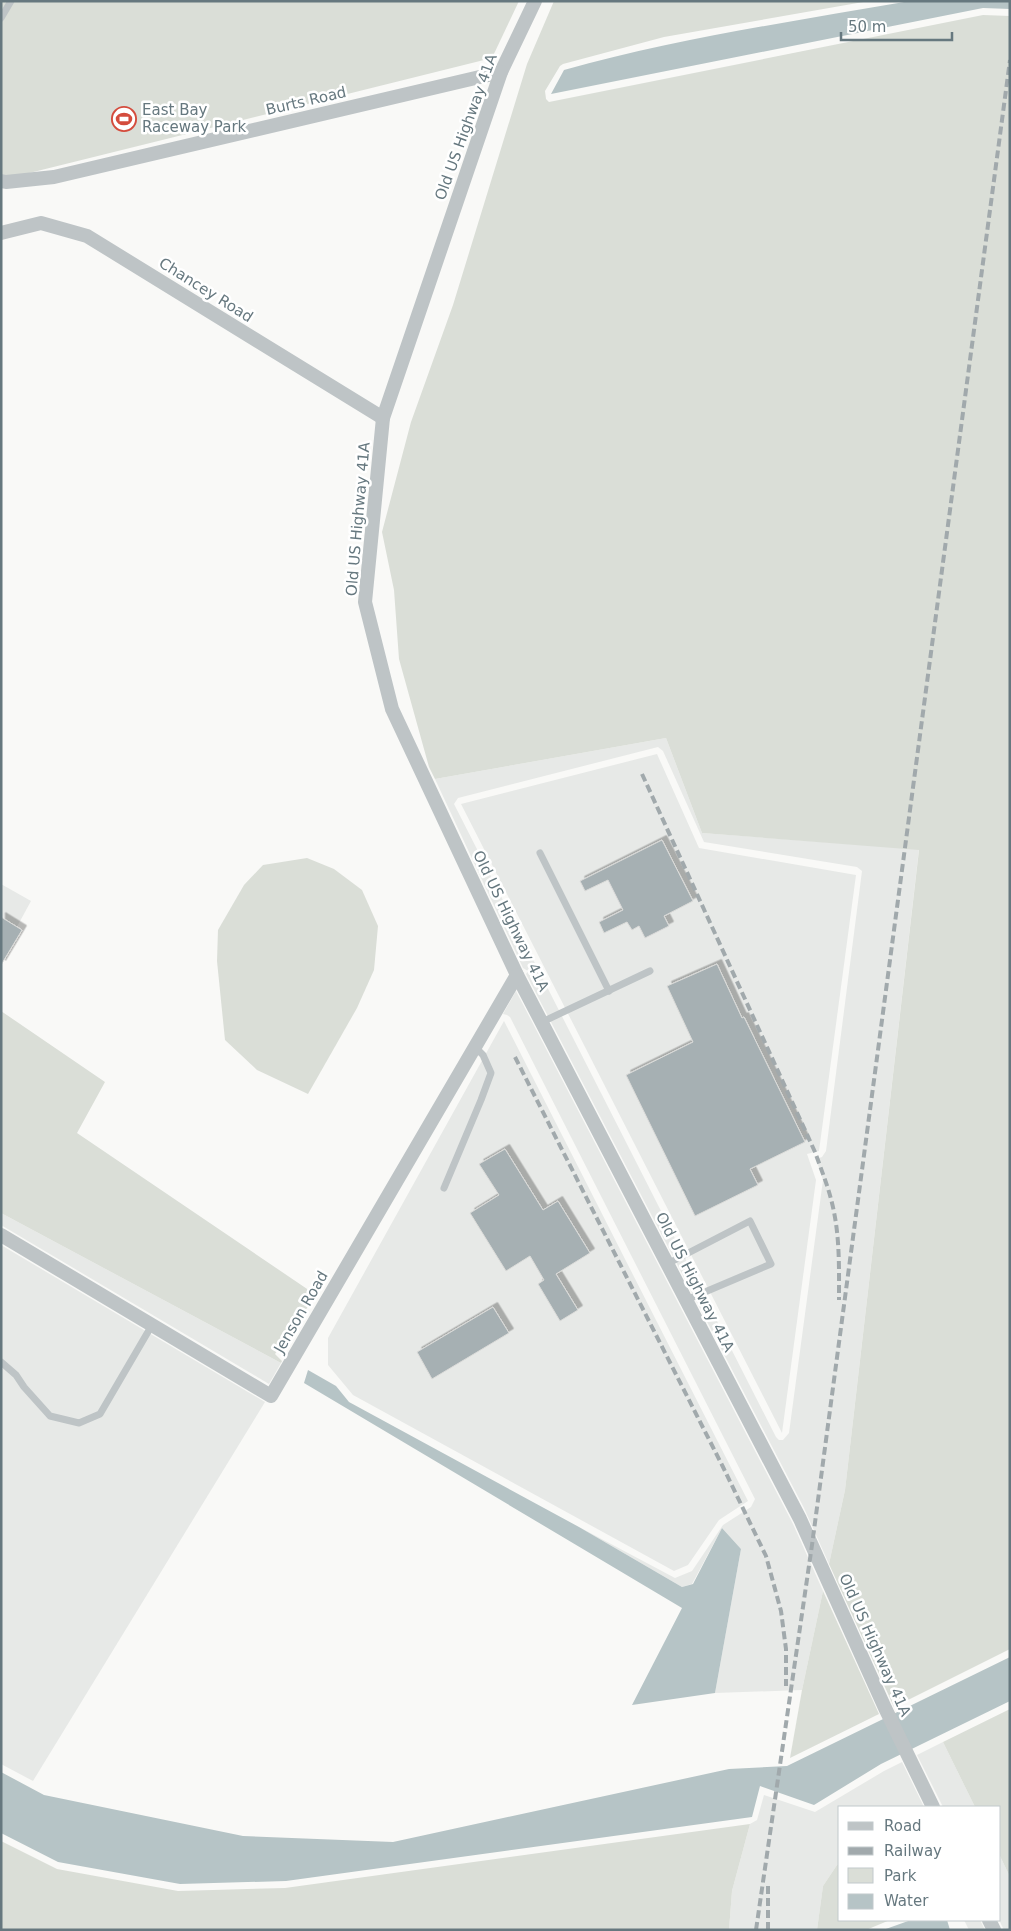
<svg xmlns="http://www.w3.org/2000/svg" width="1011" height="1931" viewBox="0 0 1011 1931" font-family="'DejaVu Sans',sans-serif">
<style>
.built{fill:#e7e9e7;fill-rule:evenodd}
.green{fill:#daded7}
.water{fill:#b6c4c6}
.building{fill:#a6b0b3;stroke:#dbdbd9;filter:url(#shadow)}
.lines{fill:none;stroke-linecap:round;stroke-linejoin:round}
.lane{stroke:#bec4c6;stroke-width:7}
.street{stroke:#bec4c6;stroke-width:14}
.rail{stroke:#a1a9ac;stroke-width:4;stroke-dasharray:8 4;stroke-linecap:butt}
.labels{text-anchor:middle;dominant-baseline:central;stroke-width:5;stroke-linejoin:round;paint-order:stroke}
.street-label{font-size:15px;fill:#66787f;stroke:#fff}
.poi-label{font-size:15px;fill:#66787f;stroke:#fff;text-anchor:start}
</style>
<defs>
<filter id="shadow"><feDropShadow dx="4.5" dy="-4.5" stdDeviation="0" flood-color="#0004"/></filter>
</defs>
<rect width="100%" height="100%" fill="#f9f9f7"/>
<!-- built -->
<g class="built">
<path d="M666,738l36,95 217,16 -74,641 -16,74 -25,-56 -278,-534 2,-3 -5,-3 -88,-189zM658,747l5,4 41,91 153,25 5,4 -36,280 -4,6 -6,2 7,21 -34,253 -6,7h-4l-3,-3 -322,-633 4,-6z"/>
<path d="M657,754l42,94 157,27 -37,276 -12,3 9,26 -34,253 -321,-629z"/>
<path d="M1,884l30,17 -30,55z"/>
<path d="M516,991l277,533 30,67 -21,99 -87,3 26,-144 -19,-21 -30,56 -10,3 -103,-60 96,51 17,-7 31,-46 28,-18 4,-8 -245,-482 -3,-2 -4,-1z"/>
<path d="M504,1021l244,480 -29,19 -31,45 -14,6 -321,-176 -25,-30v-27z"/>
<path d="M1,1213l280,150 -12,21 -268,-159z"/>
<path d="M1,1245l264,157 -232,379 -32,-17z"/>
<path d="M943,1742l32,65h-32l-26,-52z"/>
<path d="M902,1762l22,45h-84v56l-3,2 -14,21 -6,44h-88l3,-39 18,-67 7,-4 7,-25 51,17 69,-41z"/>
<path d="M1000,1856l10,21v53h-6l-5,-10z"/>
<path d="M964,1920h16l5,10h-16z"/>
</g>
<!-- green -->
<g class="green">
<path d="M1,1h518l-27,57 -491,122z"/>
<path d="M554,1h315l-205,36 -101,27 -3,2 -15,25 1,8 3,3 434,-87 27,1v1633l-116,58 -65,-143 16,-74 74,-640 -217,-17 -36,-95 -231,41 -6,-12 -30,-108 -5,-69 -12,-58 29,-110 42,-117 74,-241z"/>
<path d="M307,858l27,11 28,21 16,36 -4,44 -17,38 -49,86 -51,-24 -32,-30 -8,-79 1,-31 26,-45 19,-20z"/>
<path d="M1,1011l104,71 -28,51 239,162 -41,59 7,7 -1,2 -280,-150z"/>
<path d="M823,1591l56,123 -89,44 12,-68z"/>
<path d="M1010,1709v168l-10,-21v-49h-25l-32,-65z"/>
<path d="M750,1824l-18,67 -3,39h-728v-89l56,28 121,22 107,-3z"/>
<path d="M840,1863v57h50l-24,10h-49l6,-44 14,-21z"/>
</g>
<!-- water -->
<g class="water">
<path d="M910,1h100v8l-27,-1 -432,86 13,-24c114,-32 231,-49 346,-69z"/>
<path d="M308,1370l28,16 13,16 230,125 103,60 11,-3 29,-56 19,21 -26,144 -83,12 50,-97 -378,-225z"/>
<path d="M1010,1657v44l-129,63 -67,41 -54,-19 -8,31 -466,64 -106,3 -122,-22 -57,-29v-61l43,23 199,41 150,6 336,-73 58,-3z"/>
<path d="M911,1920h36l3,10h-67z"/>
</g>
<!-- building -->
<g class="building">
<path d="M662,840l31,61 -29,15 5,10 -24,12 -6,-12 -7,4 -5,-8 -23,11 -5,-11 24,-12 -15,-30 -23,11 -5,-10z"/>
<path d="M1,917l21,13 -21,35z"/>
<path d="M717,964l25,54 2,-1 61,125 -55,27 8,16 -63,31 -69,-141 67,-33 -26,-56z"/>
<path d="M505,1149l38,61 15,-9 32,52 -34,21 22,36 -18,11 -22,-37 6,-4 -14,-24 -24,15 -36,-58 29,-18 -20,-31z"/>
<path d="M493,1307l16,26 -77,46 -15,-27z"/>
</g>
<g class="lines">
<!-- lane -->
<g class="lane">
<path d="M1,18l10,-17"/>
<path d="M540,853l69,138"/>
<path d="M542,1022l108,-51"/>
<path d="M444,1188l37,-88 10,-27 -8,-18 -8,-8"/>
<path d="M667,1264l83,-43 21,43 -85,36"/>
<path d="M1,1362l15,13 8,12 26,29 29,7 21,-9 52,-89"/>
</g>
<!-- street -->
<g class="street">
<path d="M535,1l-34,71 -118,346 -18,184 27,107 125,266 283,544 85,189 48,99"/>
<path d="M1,181l5,1 48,-5 447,-105"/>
<path d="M1,233l40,-10 46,13 296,182"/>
<path d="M1,1235l270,161 246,-421"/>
<path d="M989,1920l5,10"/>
</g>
<!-- rail -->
<g class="rail">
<path d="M642,774l173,378c6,17 13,34 17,51 8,32 7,65 7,97"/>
<path d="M515,1057l208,410 43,89 15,55 5,38v37"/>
<path d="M756,1930l56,-385 198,-1485"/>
<path d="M768,1930v-45"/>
</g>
</g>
<!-- icons -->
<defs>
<symbol id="stadium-ring" viewBox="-11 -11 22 22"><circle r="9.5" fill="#fff" stroke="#d44c3d" stroke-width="1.5"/><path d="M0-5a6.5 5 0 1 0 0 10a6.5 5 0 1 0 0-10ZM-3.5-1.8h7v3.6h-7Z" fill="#d44c3d"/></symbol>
</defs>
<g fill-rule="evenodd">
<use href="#stadium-ring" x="110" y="105" width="28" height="28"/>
</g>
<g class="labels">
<!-- street labels -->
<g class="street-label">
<text transform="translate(306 101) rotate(-13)">Burts Road</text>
<text transform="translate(466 127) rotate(-70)">Old US Highway 41A</text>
<text transform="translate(206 290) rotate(32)">Chancey Road</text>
<text transform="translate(358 519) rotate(-85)">Old US Highway 41A</text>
<text transform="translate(511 921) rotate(64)">Old US Highway 41A</text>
<text transform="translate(695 1282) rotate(63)">Old US Highway 41A</text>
<text transform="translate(301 1312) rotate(-60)">Jenson Road</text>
<text transform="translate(875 1645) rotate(66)">Old US Highway 41A</text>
</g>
<!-- poi labels -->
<g class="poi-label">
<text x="142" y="110">East Bay<tspan x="142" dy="17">Raceway Park</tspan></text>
</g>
</g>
<!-- border -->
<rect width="1011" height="1931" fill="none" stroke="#66787f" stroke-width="5"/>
<!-- legend -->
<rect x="838" y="1806" width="162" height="115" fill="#ffffff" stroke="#c2c9cc"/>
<rect x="848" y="1822" width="25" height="8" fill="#bec4c6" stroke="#c2c9cc"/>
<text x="884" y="1831" font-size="15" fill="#66787f">Road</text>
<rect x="848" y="1847" width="25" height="8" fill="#a1a9ac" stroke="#c2c9cc"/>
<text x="884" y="1856" font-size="15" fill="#66787f">Railway</text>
<rect x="848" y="1868" width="25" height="15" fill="#daded7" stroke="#c2c9cc"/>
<text x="884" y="1881" font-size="15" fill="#66787f">Park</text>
<rect x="848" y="1894" width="25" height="15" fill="#b6c4c6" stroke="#c2c9cc"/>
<text x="884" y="1906" font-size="15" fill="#66787f">Water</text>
<!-- scale -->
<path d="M841 32v8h111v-8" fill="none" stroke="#66787f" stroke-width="2.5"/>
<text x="848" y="32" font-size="15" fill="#66787f" stroke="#ffffff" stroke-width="4" paint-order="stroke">50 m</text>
</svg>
